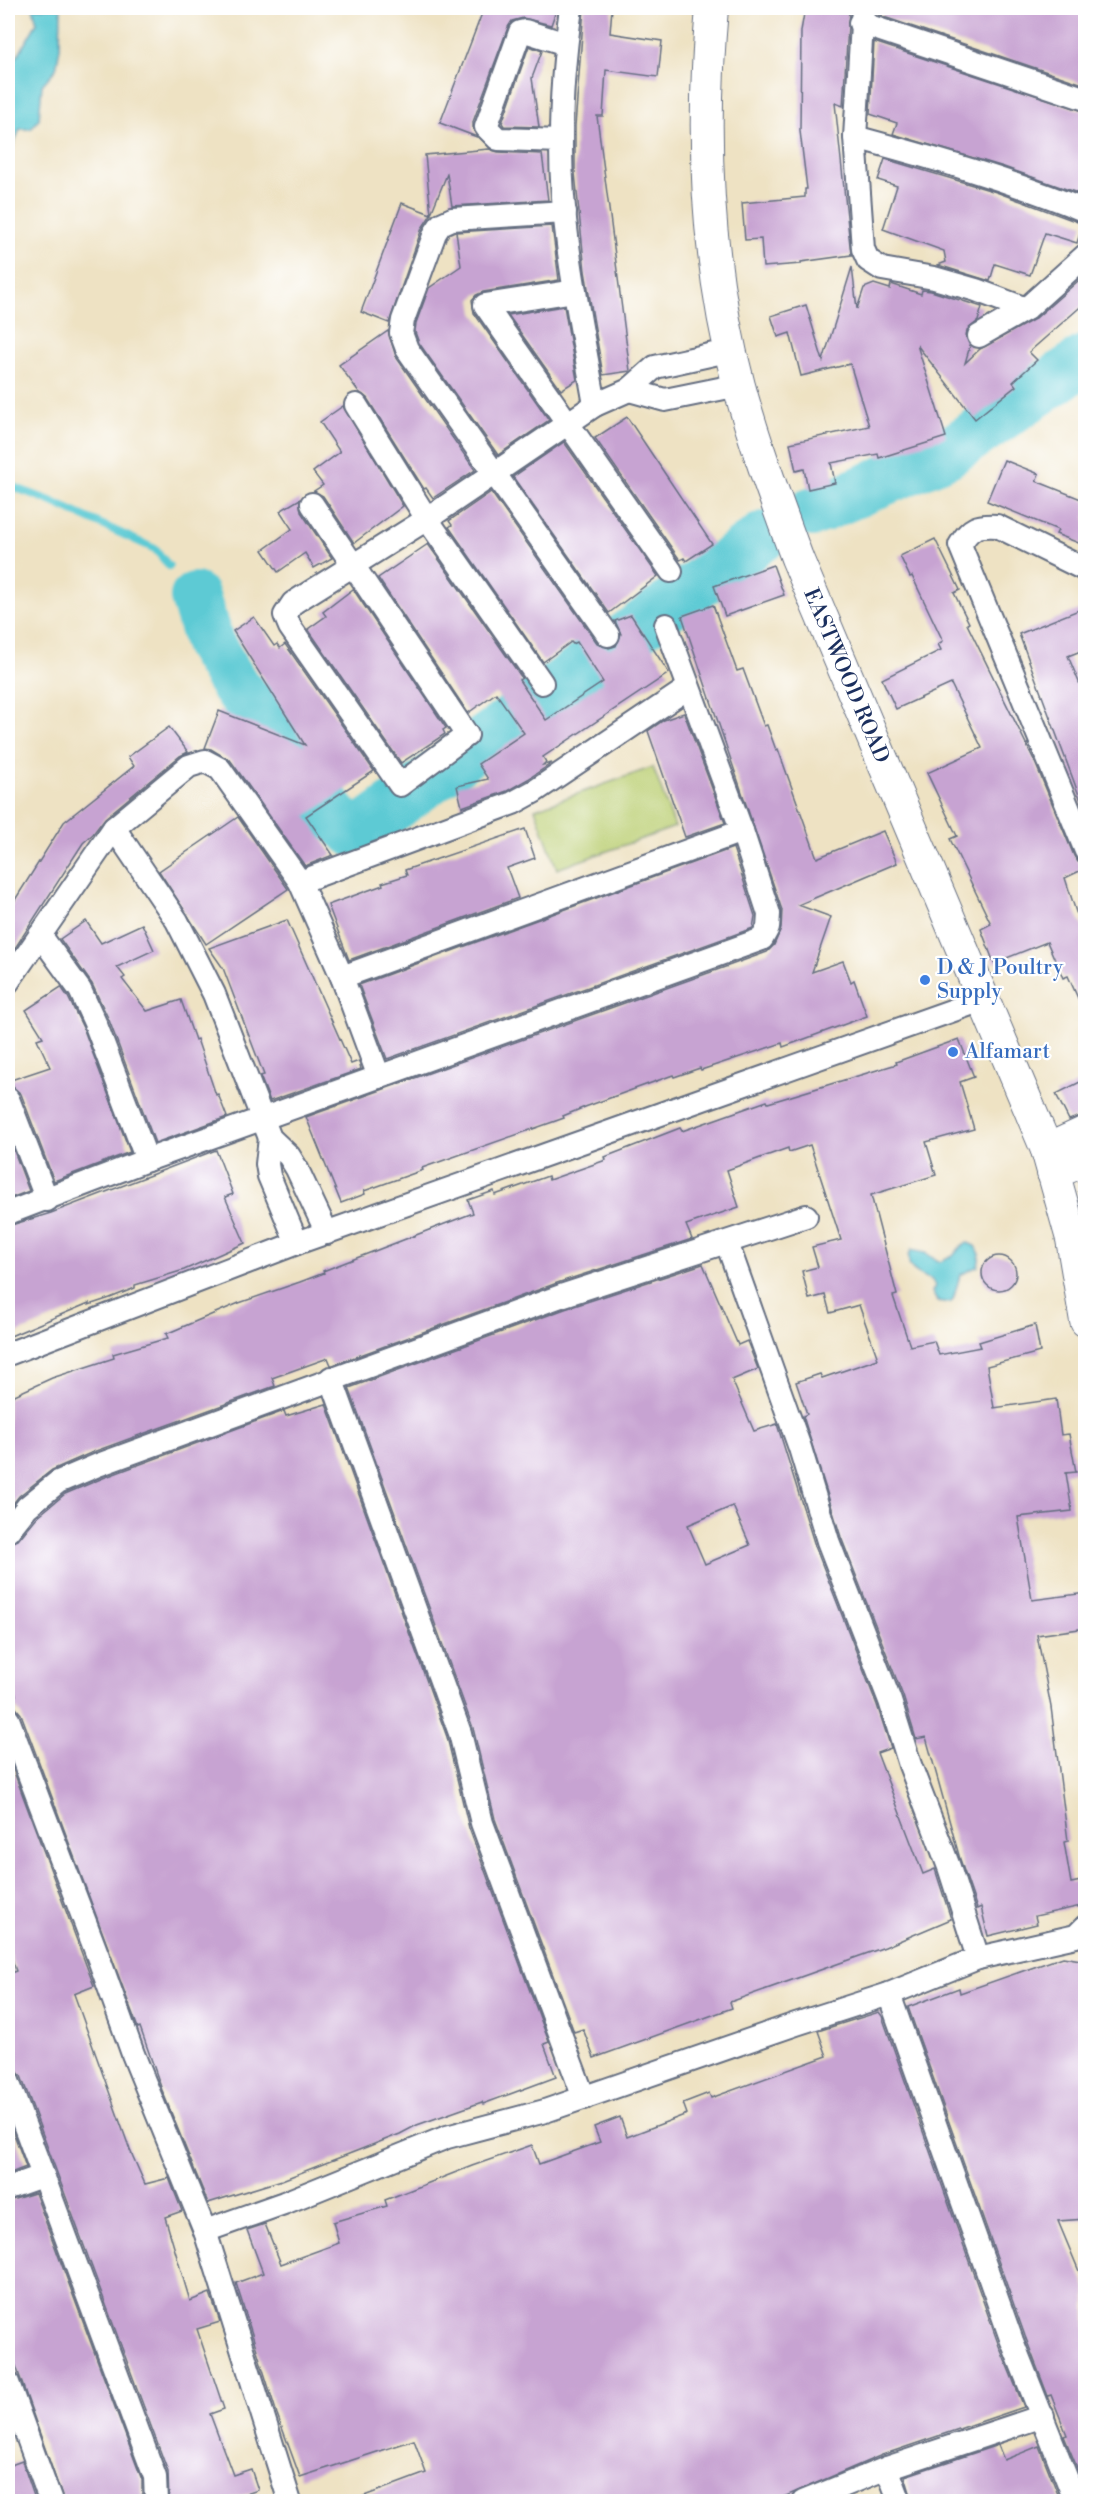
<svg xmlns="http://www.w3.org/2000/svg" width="1093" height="2509" viewBox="0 0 1093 2509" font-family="'Libre Bodoni',serif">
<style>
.green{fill:#bbcf73;stroke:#6b7f68;stroke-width:1.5}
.water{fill:#5dcad4;stroke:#3c7c99;stroke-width:1.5}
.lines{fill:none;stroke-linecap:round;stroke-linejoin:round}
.stream{stroke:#5dcad4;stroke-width:8}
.river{stroke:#5dcad4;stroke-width:50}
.building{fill:#c7a3d2;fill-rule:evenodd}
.street-casing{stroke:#656e81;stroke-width:26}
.secondary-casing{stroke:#656e81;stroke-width:34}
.street{stroke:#fff;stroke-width:22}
.secondary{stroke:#fff;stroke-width:32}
.shop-dot{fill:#3f7fe0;stroke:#fff;stroke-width:2}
.labels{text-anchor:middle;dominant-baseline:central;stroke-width:4.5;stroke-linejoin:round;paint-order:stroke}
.street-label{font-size:21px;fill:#1b2f5e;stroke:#fff}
.shop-label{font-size:21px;fill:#366cbe;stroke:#fff;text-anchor:start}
</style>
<rect width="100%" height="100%" fill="#fff"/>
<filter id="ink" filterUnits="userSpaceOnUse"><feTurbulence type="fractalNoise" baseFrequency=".0167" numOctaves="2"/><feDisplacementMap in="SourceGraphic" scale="12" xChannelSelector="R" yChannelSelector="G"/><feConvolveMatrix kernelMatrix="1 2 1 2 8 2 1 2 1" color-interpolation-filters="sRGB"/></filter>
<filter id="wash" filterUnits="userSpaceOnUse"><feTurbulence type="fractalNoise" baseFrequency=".008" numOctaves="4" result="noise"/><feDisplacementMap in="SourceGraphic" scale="24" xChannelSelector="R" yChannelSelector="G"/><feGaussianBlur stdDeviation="1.35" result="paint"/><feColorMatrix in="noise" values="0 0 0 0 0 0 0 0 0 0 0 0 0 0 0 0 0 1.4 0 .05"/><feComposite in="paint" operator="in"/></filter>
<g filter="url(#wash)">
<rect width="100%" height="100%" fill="#eee2c3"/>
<!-- green -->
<path class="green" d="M653,767l22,60 -118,42 -22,-60z"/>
<!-- water -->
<g class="water">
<path d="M33,8h28l-1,40 -4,21 -14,16 -3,34 -8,10h-11l-9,22 -3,17v-96l29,-49z"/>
<path d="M968,1243l7,3 5,8 -2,12 -18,9 -7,25 -3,3 -13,-2 -5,-9 3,-6 -3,-6c-15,-6 -29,-12 -21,-30l14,3 15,9 13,-6 9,-11z"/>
</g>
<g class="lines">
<!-- stream -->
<path class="stream" d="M8,485l40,15 107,49 14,17"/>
<!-- river -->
<g class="river">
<path d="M812,512l134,-58 140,-95"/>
<path d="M195,597l14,46 27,45 20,22 80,108 20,16 408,-298"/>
</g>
</g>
<g id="blocks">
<!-- building -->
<g class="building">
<path d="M484,8h73l-6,17 -28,-7 -11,3 -4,6 -35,95v7l4,8 -37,-14z"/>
<path d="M584,8h28l-2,25 52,8 -4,36 -52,-7 -3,46h-6l33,255 -27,4 -18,-104 -10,-98v-47z"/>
<path d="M805,8l44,2 -6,96 -8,-3 16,152 -50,7v2l-38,3 -2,-28 -16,1 -3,-37 63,-6v-8h2l-7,-58 1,-100z"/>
<path d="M884,8h202v77l-208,-70 4,1z"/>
<path d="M874,42l212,70v84l-82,-29 -111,-33 4,-11 -27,-9z"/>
<path d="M529,46l13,5 -10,27 7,49 -35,-1 -2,-3z"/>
<path d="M489,149l9,3 44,2 6,46 -96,6 -5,-32 -17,42 -8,12 -33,95 -28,-11 41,-109 29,11 -6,-59z"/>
<path d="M885,159l111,33 87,32 -6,19 -32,-10 -15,42 -35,-11 -5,17 -52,-16 8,-3 -2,-11 -61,-22 14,-43 -19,-6z"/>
<path d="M552,226l7,54 -76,12 -7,3 -4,5 2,13 75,107 -51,35 -79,-112 -4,-11 1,-9 13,-35 32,-22 -5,-34z"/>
<path d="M852,267l5,42 7,-21 10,-4 16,5 1,-5 30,10 1,-4 9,1 51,16 -4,14 -11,9 -1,7 4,9 -5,17 15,-14 55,-30 51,-45v28l-57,50 8,8 -24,22 3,4 -41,33 -58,-74 29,92 -67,21 -1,-4 -47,9 4,20 -27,6 -4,-20 -8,2 -6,-28 79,-17 -19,-62 -49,12 -11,-43 -12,4 -7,-21 35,-11 17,56z"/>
<path d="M564,306l13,74 -16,10 -53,-75z"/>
<path d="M388,331l8,26 79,113 -42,28 -7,-10 -2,1 -57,-91 -8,-6 -20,-27z"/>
<path d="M343,406l60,100 -49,37 -31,-47 -9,-5 9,-6 -10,-13 27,-20 -20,-30z"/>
<path d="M627,417l85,127 -26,17 -2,-3 -4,2 -85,-122z"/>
<path d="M564,442l94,134 -49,37 -96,-136z"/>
<path d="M1004,460l35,14 -3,7 50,20v45l-30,-12 2,-4 -71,-29z"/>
<path d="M491,492l106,151 12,5 7,-2 5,-12 -6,-13 16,-6 38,58 -126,84 3,5 -3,3 9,-2 -24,16 -21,12 -45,16 -5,-21 31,-7 -10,-15 46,-31 -28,-40 -28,20 -90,-135 50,-34 94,134 -3,2 27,40 57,-38 -26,-40 -4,2 -2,-2 -28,20 -94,-135 3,-2 -3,-4z"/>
<path d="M300,499l1,13 31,46 -18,10 -9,-15 -27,19 -15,-22 29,-21 -12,-18z"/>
<path d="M935,539l25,51 -6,3 15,30 -2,1 67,136 40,96 4,6 8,2v4l-21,10 11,34 10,21v83l-18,-40 -5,2 -16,-36 -53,21 -13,-34 10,-5 -41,-85 7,-3 -30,-63 55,-25 -31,-64 -55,25 -14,-30 59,-29 -3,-6 5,-3 -31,-65 -2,1 -10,-21z"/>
<path d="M773,565l11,30 -59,21 -11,-30z"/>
<path d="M353,589l93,139 -3,2 2,4 -44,29 -93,-134 18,-13 -3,-4z"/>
<path d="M713,605l24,66 6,-2 21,57 3,-1 9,25 2,-1 39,109 66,-27 14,32 -99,42 33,12 -19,55 31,-11 8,21 3,-2 13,36 -84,31 -1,-4 -81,27 -1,-2 -26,9 -1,-2 -88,32 -22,9 1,2 -142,50 1,2 -59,21 1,3 -24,9 -35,-86 461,-165 7,-7 7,-16 1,-19 -100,-294z"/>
<path d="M1086,607v42l-18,7 18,43v115l-67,-180z"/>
<path d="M254,617l20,29 3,-2 3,4 5,-4 89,127 -68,45 27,39 -28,11 -74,-105 -20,-12 -6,-1 14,-37 86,34 -72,-114z"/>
<path d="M684,713l41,110 -40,14 -37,-106 16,-11z"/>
<path d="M169,727l19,25 -8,4 -75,62 -12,16 -10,9 -75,116v-48l56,-89 70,-56 -6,-9z"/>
<path d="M238,817l50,72 -82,55 -47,-73z"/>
<path d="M525,829l10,29 -28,10 11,30 -169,62 -21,-55 55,-20 -1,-2 25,-8 -2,-5z"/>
<path d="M733,848l22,68 -2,12 -366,131 -28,-74z"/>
<path d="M287,920l64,144 8,-3 2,8 -91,32 -10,-25 4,-1 -41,-107 -14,-20z"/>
<path d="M86,921l15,22 41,-19 12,26 -37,17 8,10 -3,2 25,32 34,-11 14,40 2,-1 19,56 2,-1 9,23 -72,26 -46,-123 -17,-36 -32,-45z"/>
<path d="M61,987l7,10 16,33 46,122 -76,29 -33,-87 -8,-7 -2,-7 39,-13 -13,-28 6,-2 -17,-27z"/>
<path d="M959,1039l15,38 -14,5 14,47 -48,13 10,33 -65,20 26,100 -4,1 17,50 24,-5 5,14 42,-8 -2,-5 56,-17 5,27 -53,14 7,42 62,-9 5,36 8,-1 7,38 -10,1 6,38 -54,6 14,83 54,-7v35l-49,7 14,72 17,134 -4,1 7,41 15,-3v25l-51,11 2,8 -49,12 -7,-29 -4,2 -17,-50 -34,-122 -10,2 -13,-43 -62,-159 -38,-121 4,-2 -11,-32 24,-8 2,4 56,-19 -19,-54 -29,8 -5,-18 -16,4 -7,-28 16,-4 -6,-20 29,-7 -31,-95 -21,7 -1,-4 -61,22 12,37 -53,18 6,14 -135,44 -224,82h-2l-3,-7 -56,20 3,8 -182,66 -41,18 -33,26 -11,14v-112l44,-20 62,-20 -1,-4 55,-16 -2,-4 73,-31 61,-21 24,-9 -1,-2 150,-58 -5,-13 26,-9 1,4 53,-19 1,4 57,-20 -1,-3 75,-29 2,3 85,-30 1,2 129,-39 -1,-2z"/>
<path d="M1086,1079v35l-17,6 -13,-26z"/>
<path d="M8,1135l21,56 -21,8z"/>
<path d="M216,1150l17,44 -8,3 20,46 -61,27 -49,15v3l-25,10 -21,7v-2l-81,34v-111l43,-13z"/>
<circle cx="999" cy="1273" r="17"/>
<path d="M703,1264l35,81 9,-4 11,28 -26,11 22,51 23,-7 38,122 62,159 14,43 -14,5 46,121 12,-5 16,50 -66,28 -155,55 2,6 -138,50 -11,-29 -9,3 -79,-213 -22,-91 -124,-340 216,-79zM733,1506l17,39 -45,19 -17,-39z"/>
<path d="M326,1404l121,333 22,91 80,214 -5,2 12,33 -73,27 -1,-2 -65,23 -17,9 -118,46 -74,23 -46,-113 -22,-63 -2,1 -117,-314 -5,-6 -8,-2v-9l8,-2 -8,-22v-129l10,-4 19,-23 28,-23 38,-16 181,-67 2,5z"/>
<path d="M8,1756l86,230 -20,8 56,156 15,34 24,-6 13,33 -17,6 25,84 20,-8 10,29 -23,7 27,80 -14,5 23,61 18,-6 7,21 -35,12h-54l-1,-30 -147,-396 -5,-6 -8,-2v-94l8,-3 -8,-24z"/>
<path d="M1063,1957l23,4v258l-28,2 28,67v201l-22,-53 3,-1 -16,-40 -3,1 -23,-60 -117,-329 51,-19 1,5z"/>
<path d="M879,2012l3,4 117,330 25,61 -142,48 -110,47h-416v-3l70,-26 -12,-33 -114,37 -23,-63 -41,-131 27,-10 -16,-43 18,-6 16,40 58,-21 -6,-21 54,-16 -2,-6 87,-34 60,-21 7,19 61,-22 -6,-15 26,-10 7,20 60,-23 -4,-11 26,-10 2,5 116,-42 -9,-25z"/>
<path d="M8,2118l18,49 -18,7z"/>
<path d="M35,2193l107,287v22h-78l-48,-136 -8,3v-168z"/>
<path d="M998,2445l6,15 35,-14 22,56h-148l-8,-26z"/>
<path d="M22,2461l14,41h-28v-36z"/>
</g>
</g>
</g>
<g filter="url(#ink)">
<use href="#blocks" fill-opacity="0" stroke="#656e81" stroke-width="1.5"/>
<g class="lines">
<defs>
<g id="street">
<path d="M571,8c-6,43 -10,88 -10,132 -1,89 19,178 34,265"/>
<path d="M863,8l-8,129 8,112 5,11 14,9 52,9 42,12 50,19"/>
<path d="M860,23l226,76"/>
<path d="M855,137c78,21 155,43 231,74"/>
<path d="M561,141l-63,-2 -12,-12 34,-95 5,-1 41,13"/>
<path d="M565,212l-113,7 -11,5 -6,9 -32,87 -2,13 6,16 201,286"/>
<path d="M575,291l-90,14 186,266"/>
<path d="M979,336l47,-27 60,-54"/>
<path d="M629,390l36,10 74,-15"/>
<path d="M356,405l71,114 115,164"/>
<path d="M312,504l155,231 -67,50 -110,-158 -5,-12 8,-12 134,-84 168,-114 34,-15 26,-23 77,-17"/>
<path d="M1086,570l-89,-44c-20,-1 -27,1 -37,19l126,306"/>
<path d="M114,828l63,93 37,73 56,144 19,18 8,13 30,64"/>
<path d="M300,882l213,-79 22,-12 153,-103"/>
<path d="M40,935l40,55 16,35 51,135"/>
<path d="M342,977l400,-146"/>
<path d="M8,982l106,-154 75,-62 16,-5 15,8 80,113 42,95 37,100"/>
<path d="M8,1099l39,101"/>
<path d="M270,1138l-3,26 2,12 28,67"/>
<path d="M8,1213l139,-53 615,-221 6,-11 1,-14 -27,-83 -76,-206"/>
<path d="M727,1243l73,205 28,93 62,160 20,64 39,102 29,91"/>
<path d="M8,1354l289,-111 685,-243"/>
<path d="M331,1378l129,355 22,90 102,275"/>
<path d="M8,1531l19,-24 31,-25 40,-17 463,-169 245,-80"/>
<path d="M8,1719l91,240 34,95 72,177 85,271"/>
<path d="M889,1994l123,347 64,161"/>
<path d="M8,2081l147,396 1,25"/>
<path d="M8,2188l34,-12"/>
<path d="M205,2231l79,-28 163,-66 98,-26 251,-87 93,-30 89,-36 98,-22 10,-10"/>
<path d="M8,2383l43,119"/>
<path d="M887,2468l13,34"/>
<path d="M803,2502l84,-34 156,-52"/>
</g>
<g id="secondary">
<path d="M712,8c-11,125 -6,255 27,378 16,58 37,115 58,172l250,592 25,89 14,82"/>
<path d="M1047,1150l39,-18"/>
<path d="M1053,1173l33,-13"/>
</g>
</defs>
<!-- street casing -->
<use href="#street" class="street-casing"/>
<!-- secondary casing -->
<use href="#secondary" class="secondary-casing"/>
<!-- street -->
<use href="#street" class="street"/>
<!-- secondary -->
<use href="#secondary" class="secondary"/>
</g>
</g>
<!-- markers -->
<g class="shop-dot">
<circle cx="925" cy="980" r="6"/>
<circle cx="953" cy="1052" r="6"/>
</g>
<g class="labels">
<!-- street labels -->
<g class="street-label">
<text transform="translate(846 676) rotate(67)">EASTWOOD ROAD</text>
</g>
<!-- shop labels -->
<g class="shop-label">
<text x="937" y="968">D &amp; J Poultry<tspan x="937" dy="24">Supply</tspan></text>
<text x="965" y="1052">Alfamart</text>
</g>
</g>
<!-- margin -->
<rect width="1093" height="2509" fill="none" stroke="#fff" stroke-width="30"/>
</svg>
